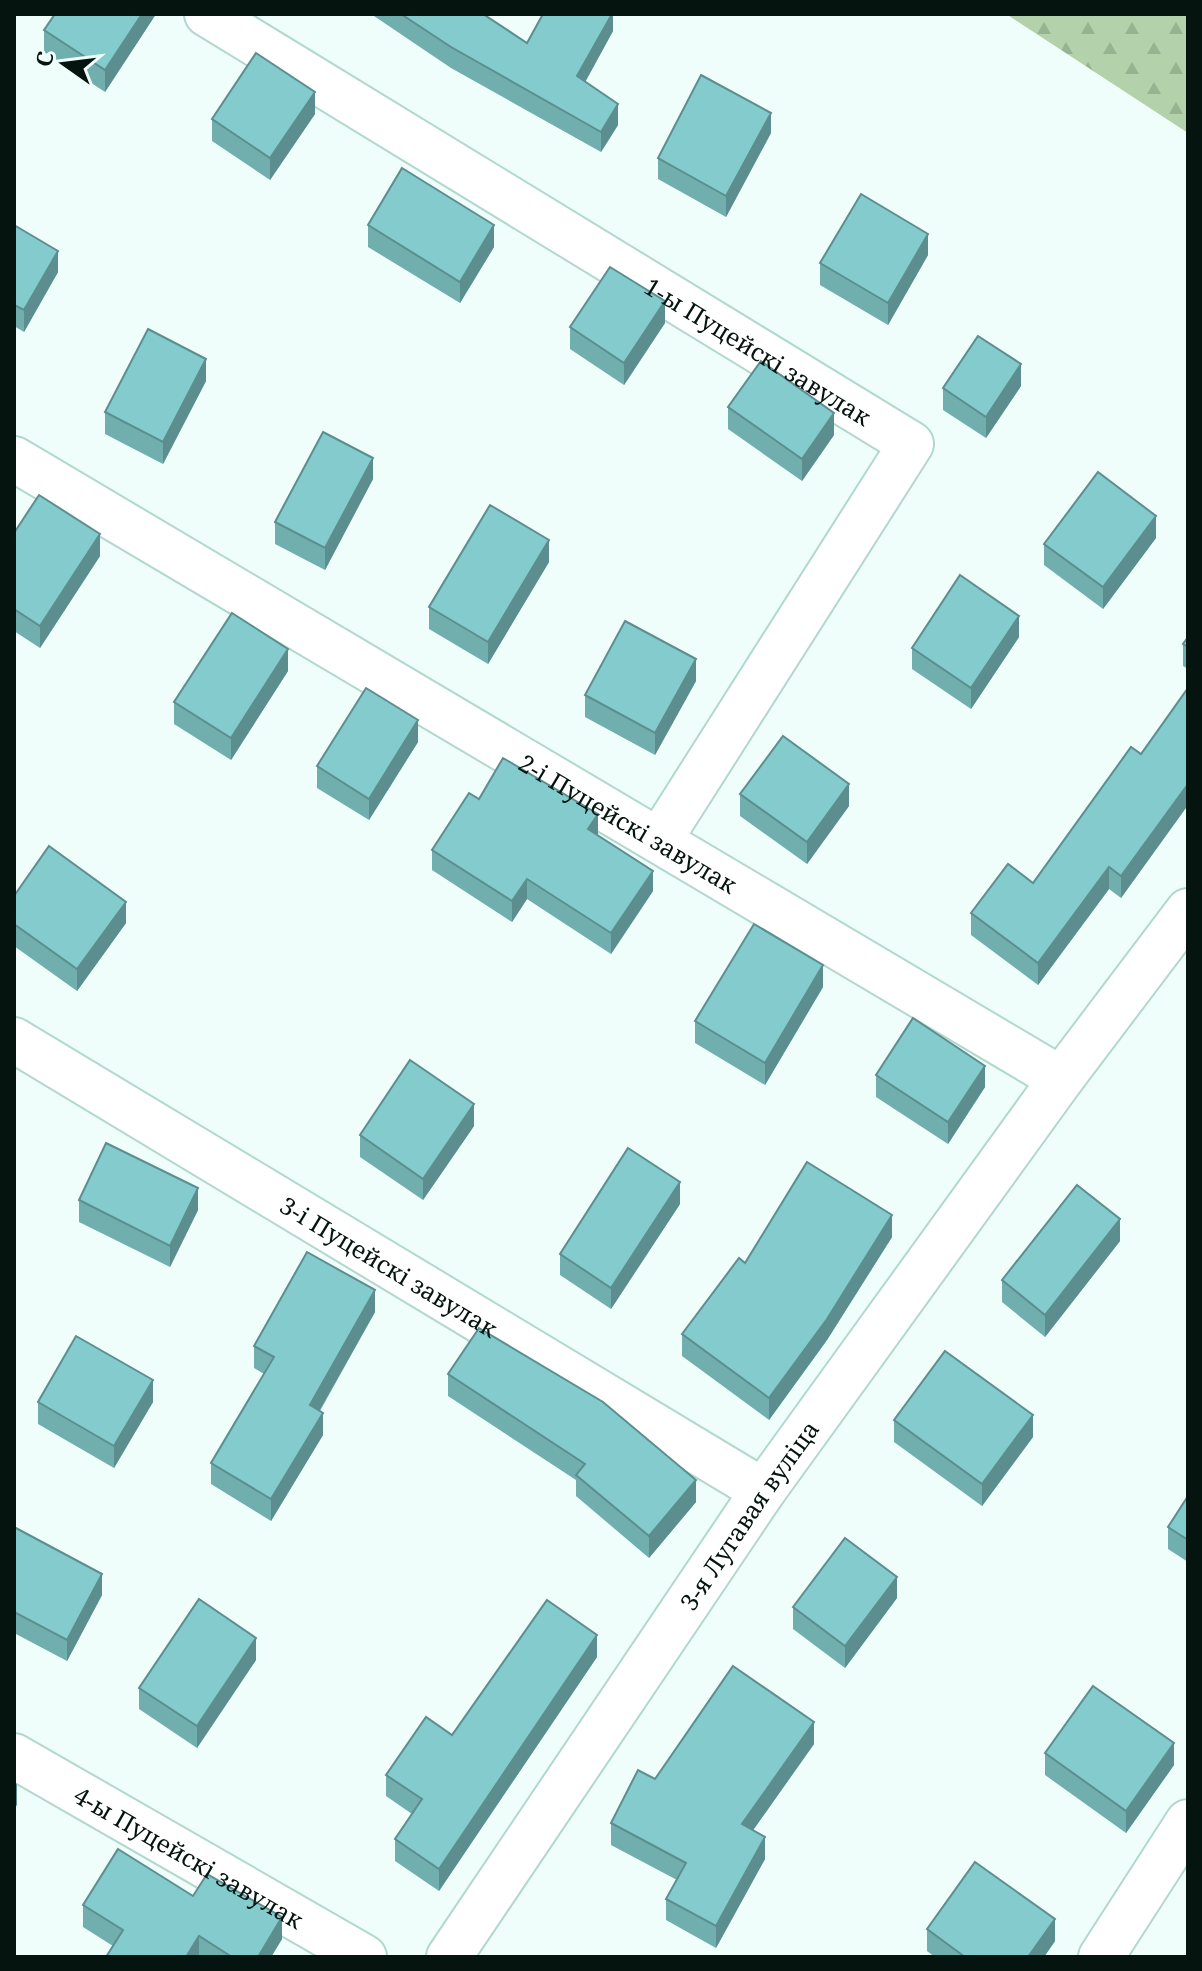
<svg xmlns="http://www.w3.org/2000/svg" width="1202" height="1971" viewBox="0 0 1202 1971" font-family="'Noto Serif',serif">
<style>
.forest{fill:url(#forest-firs)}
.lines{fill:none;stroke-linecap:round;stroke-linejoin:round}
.street-casing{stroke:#b2d8ce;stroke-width:48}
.street{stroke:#fff;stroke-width:44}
.wall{fill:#71afaf}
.shaded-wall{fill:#5c8e8f}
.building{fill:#83cbcc;stroke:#5c8e8f;stroke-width:2}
.labels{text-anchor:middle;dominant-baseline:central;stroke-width:7;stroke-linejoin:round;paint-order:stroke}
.street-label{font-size:24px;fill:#061410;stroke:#effefa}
</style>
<defs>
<pattern id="forest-firs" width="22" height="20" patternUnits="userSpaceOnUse" patternTransform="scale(2)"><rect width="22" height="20" fill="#b3d1aa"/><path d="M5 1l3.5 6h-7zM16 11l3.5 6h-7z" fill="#98b391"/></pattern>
</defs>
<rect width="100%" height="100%" fill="#effefa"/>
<!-- forest -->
<path class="forest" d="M1006,14h182v119z"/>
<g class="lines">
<defs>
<g id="street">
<path id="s1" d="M207,14l704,430 -251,395"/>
<path id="s2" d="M14,459l1047,620 127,-168"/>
<path id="s3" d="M14,1040l749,451"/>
<path id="s4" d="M14,1756l350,201"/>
<path id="s5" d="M449,1957l314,-466 298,-412"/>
<path d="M1101,1957l87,-135"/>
</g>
</defs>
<!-- street casing -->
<use href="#street" class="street-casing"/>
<!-- street -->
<use href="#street" class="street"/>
</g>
<!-- wall -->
<g class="wall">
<path d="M156,14l-51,78 -61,-40v-22z"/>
<path d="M371,14h112l44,29 86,-29v17l-28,51 33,43 -17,27 -150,-84z"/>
<path d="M315,114l-45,66 -58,-39v-22z"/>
<path d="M771,133l-45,84 -68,-38v-21z"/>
<path d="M14,225l44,47 -34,60 -10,-6z"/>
<path d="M368,225l126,22 -34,56 -92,-56z"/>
<path d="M928,255l-40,70 -68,-40v-22z"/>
<path d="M665,323l-41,62 -54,-36v-22z"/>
<path d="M206,381l-43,83 -58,-30v-22z"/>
<path d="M1021,386l-35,52 -43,-28v-22z"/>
<path d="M728,407l106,28 -32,46 -74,-52z"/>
<path d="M373,479l-48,91 -50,-26v-22z"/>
<path d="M14,533l86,23 -60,92 -26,-17z"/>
<path d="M1156,538l-53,71 -59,-44v-21z"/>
<path d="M549,562l-61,102 -59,-35v-22z"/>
<path d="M1019,637l-48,72 -59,-40v-21z"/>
<path d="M1188,637v32l-5,-3v-22z"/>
<path d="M288,671l-57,89 -57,-36v-22z"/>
<path d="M696,681l-41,74 -70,-38v-22z"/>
<path d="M1188,688v117l-67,93 -12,-9 -71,96 -67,-50v-22l62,-30 108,-129z"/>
<path d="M418,742l-49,78 -52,-32v-22z"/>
<path d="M740,794l109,12 -42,58 -67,-48z"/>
<path d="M479,799l119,35 -1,1 56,56 -42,63 -84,-55 -15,23 -80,-52v-20z"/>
<path d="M14,896l112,27 -49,68 -63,-45z"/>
<path d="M823,987l-58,98 -70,-42v-22z"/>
<path d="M876,1075l109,12 -37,57 -72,-47z"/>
<path d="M474,1126l-51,74 -63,-43v-22z"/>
<path d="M79,1200l119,10 -28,57 -91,-45z"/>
<path d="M680,1204l-69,105 -51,-34v-21z"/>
<path d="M892,1237l-65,103 -58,80 -87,-64v-22l63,-71z"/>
<path d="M1120,1241l-75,96 -43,-35v-22z"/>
<path d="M375,1312l-55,99 3,24 -52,86 -60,-37v-21l53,-89 -10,-6v-22z"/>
<path d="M448,1374l248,128 -47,56 -73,-62v-16l-128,-84z"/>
<path d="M38,1402h115l-39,66 -76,-44z"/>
<path d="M894,1420l139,17 -51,69 -88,-64z"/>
<path d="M1188,1496v66l-20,-13v-22z"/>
<path d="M14,1527l88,68 -35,66 -53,-28z"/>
<path d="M897,1598l-52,70 -52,-39v-22z"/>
<path d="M597,1657l-158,234 -44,-30v-22l17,-25 -26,-18v-21l66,-40z"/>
<path d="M256,1660l-59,88 -58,-39v-21z"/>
<path d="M814,1744l-61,86 12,29 -49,89 -50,-28v-21l11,-19 -66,-35v-22l44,-44z"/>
<path d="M1045,1753l129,12 -48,68 -81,-58z"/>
<path d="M193,1896l89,43 -11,18h-165l7,-11 -30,-19v-22z"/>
<path d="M927,1929l128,12 -11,16h-109l-8,-6z"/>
</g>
<!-- shaded-wall -->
<g class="shaded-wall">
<path d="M142,14h14l-51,78v-22z"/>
<path d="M612,14h1v17l-36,66v-21z"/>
<path d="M315,92v22l-45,66v-22z"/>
<path d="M618,104v21l-17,27v-20z"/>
<path d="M771,113v20l-45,84v-21z"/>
<path d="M494,225v22l-34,56v-21z"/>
<path d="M928,234v21l-40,70v-22z"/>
<path d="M58,251v21l-34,60v-22z"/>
<path d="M665,301v22l-41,62v-22z"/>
<path d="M206,359v22l-43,83v-22z"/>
<path d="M1021,364v22l-35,52v-21z"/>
<path d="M834,413v22l-32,46v-22z"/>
<path d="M373,458v21l-48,91v-22z"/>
<path d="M1156,516v22l-53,71v-22z"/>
<path d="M100,534v22l-60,92v-22z"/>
<path d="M549,540v22l-61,102v-22z"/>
<path d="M1019,616v21l-48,72v-21z"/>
<path d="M288,649v22l-57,89v-22z"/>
<path d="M696,659v22l-41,74v-22z"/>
<path d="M418,720v22l-49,78v-21z"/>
<path d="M849,784v22l-42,58v-22z"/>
<path d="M1188,784v21l-67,93v-22z"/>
<path d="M598,814v20l-10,16v-21z"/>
<path d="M1109,867v22l-71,96v-22z"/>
<path d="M653,871v20l-42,63v-21z"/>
<path d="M527,879v20l-15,23v-21z"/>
<path d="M126,902v21l-49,68v-22z"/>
<path d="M823,965v22l-58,98v-22z"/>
<path d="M985,1066v21l-37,57v-22z"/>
<path d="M474,1104v22l-51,74v-21z"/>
<path d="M680,1182v22l-69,105v-21z"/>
<path d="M198,1188v22l-28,57v-21z"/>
<path d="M892,1215v22l-65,103 -58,80v-22z"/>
<path d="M1120,1219v22l-75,96v-22z"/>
<path d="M375,1290v22l-65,115v-22z"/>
<path d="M153,1380v22l-39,66v-22z"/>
<path d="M323,1413v22l-52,86v-22z"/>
<path d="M1033,1415v22l-51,69v-22z"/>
<path d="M696,1480v22l-47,56v-22z"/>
<path d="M102,1574v21l-35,66v-21z"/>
<path d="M897,1577v21l-52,70v-22z"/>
<path d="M597,1635v22l-158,234v-22z"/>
<path d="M256,1638v22l-59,88v-22z"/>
<path d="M814,1722v22l-72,102v-22z"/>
<path d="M1174,1743v22l-48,68v-22z"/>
<path d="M17,1783v22l-3,5v-22z"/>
<path d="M765,1837v22l-49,89v-22z"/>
<path d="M282,1917v22l-11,18h-13z"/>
<path d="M1055,1919v22l-11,16h-16z"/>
<path d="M199,1936v21h-13z"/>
</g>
<!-- building -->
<g class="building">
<path d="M55,14h87l-37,56 -61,-40z"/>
<path d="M401,14h82l44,29 16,-29h69l-35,62 41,28 -17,28 -150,-85z"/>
<path d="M256,53l59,39 -45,66 -58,-39z"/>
<path d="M701,75l70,38 -45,83 -68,-38z"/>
<path d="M402,168l92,57 -34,57 -92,-57z"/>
<path d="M861,194l67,40 -40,69 -68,-40z"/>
<path d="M14,225l44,26 -34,59 -10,-5z"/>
<path d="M610,267l55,34 -41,62 -54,-36z"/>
<path d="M148,329l58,30 -43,83 -58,-30z"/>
<path d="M978,336l43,28 -35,53 -43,-29z"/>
<path d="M761,361l73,52 -32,46 -74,-52z"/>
<path d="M323,432l50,26 -48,90 -50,-26z"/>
<path d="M1098,472l58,44 -53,71 -59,-43z"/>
<path d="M39,495l61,39 -60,92 -26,-17v-76z"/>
<path d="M490,505l59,35 -61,102 -59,-35z"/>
<path d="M960,575l59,41 -48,72 -59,-40z"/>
<path d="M232,613l56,36 -57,89 -57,-36z"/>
<path d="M625,621l71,38 -41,74 -70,-38z"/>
<path d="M1188,637v10l-5,-3z"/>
<path d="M366,688l52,32 -49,79 -52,-33z"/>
<path d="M1188,688v96l-67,92 -12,-9 -71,96 -67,-50 37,-49 25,19 98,-136 10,7z"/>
<path d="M783,736l66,48 -42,58 -67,-48z"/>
<path d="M503,758l95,56 -10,15 65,42 -42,62 -84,-54 -15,22 -80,-51 37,-57 10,6z"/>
<path d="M49,846l77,56 -49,67 -63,-45v-28z"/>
<path d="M754,924l69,41 -58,98 -70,-42z"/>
<path d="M913,1018l72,48 -37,56 -72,-47z"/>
<path d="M410,1060l64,44 -51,75 -63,-44z"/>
<path d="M106,1143l92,45 -28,58 -91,-46z"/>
<path d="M628,1148l52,34 -69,106 -51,-34z"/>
<path d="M807,1162l85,53 -65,104 -58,79 -87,-64 57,-76 6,5z"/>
<path d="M1077,1185l43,34 -75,96 -43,-35z"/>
<path d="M307,1252l68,38 -65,115 13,8 -52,86 -60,-36 63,-106 -20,-11z"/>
<path d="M479,1328l124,74 93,78 -47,56 -73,-61 9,-11 -137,-90z"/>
<path d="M76,1336l77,44 -39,66 -76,-44z"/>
<path d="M945,1351l88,64 -51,69 -88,-64z"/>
<path d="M1188,1496v44l-20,-13z"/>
<path d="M14,1527l88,47 -35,66 -53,-28z"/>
<path d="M845,1538l52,39 -52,69 -52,-39z"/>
<path d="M199,1599l57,39 -59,88 -58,-38z"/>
<path d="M547,1600l50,35 -158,234 -44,-30 27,-40 -36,-24 40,-58 26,18z"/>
<path d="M733,1666l81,56 -72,102 23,13 -49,89 -50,-27 20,-36 -75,-40 27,-53 17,9z"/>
<path d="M1093,1686l81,57 -48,68 -81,-58z"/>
<path d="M118,1849l75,47 14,-22 75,43 -24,40h-26l-33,-21 -13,21h-80l17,-27 -40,-25z"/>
<path d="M975,1862l80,57 -27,38h-63l-38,-28z"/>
</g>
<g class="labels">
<!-- street labels -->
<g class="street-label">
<text stroke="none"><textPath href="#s1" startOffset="646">1-ы Пуцейскі завулак</textPath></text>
<text stroke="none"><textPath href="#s2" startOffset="714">2-і Пуцейскі завулак</textPath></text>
<text stroke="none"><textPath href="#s3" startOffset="438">3-і Пуцейскі завулак</textPath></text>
<text stroke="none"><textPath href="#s5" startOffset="534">3-я Лугавая вуліца</textPath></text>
<text stroke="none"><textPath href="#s4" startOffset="202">4-ы Пуцейскі завулак</textPath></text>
</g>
</g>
<!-- border -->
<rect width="1202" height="1971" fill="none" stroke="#061410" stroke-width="32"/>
<!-- north arrow -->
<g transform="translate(64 64) rotate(284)" stroke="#effefa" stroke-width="6" paint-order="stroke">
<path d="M0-6L14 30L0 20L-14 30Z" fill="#061410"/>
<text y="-12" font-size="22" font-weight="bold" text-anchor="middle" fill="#061410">С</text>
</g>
</svg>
